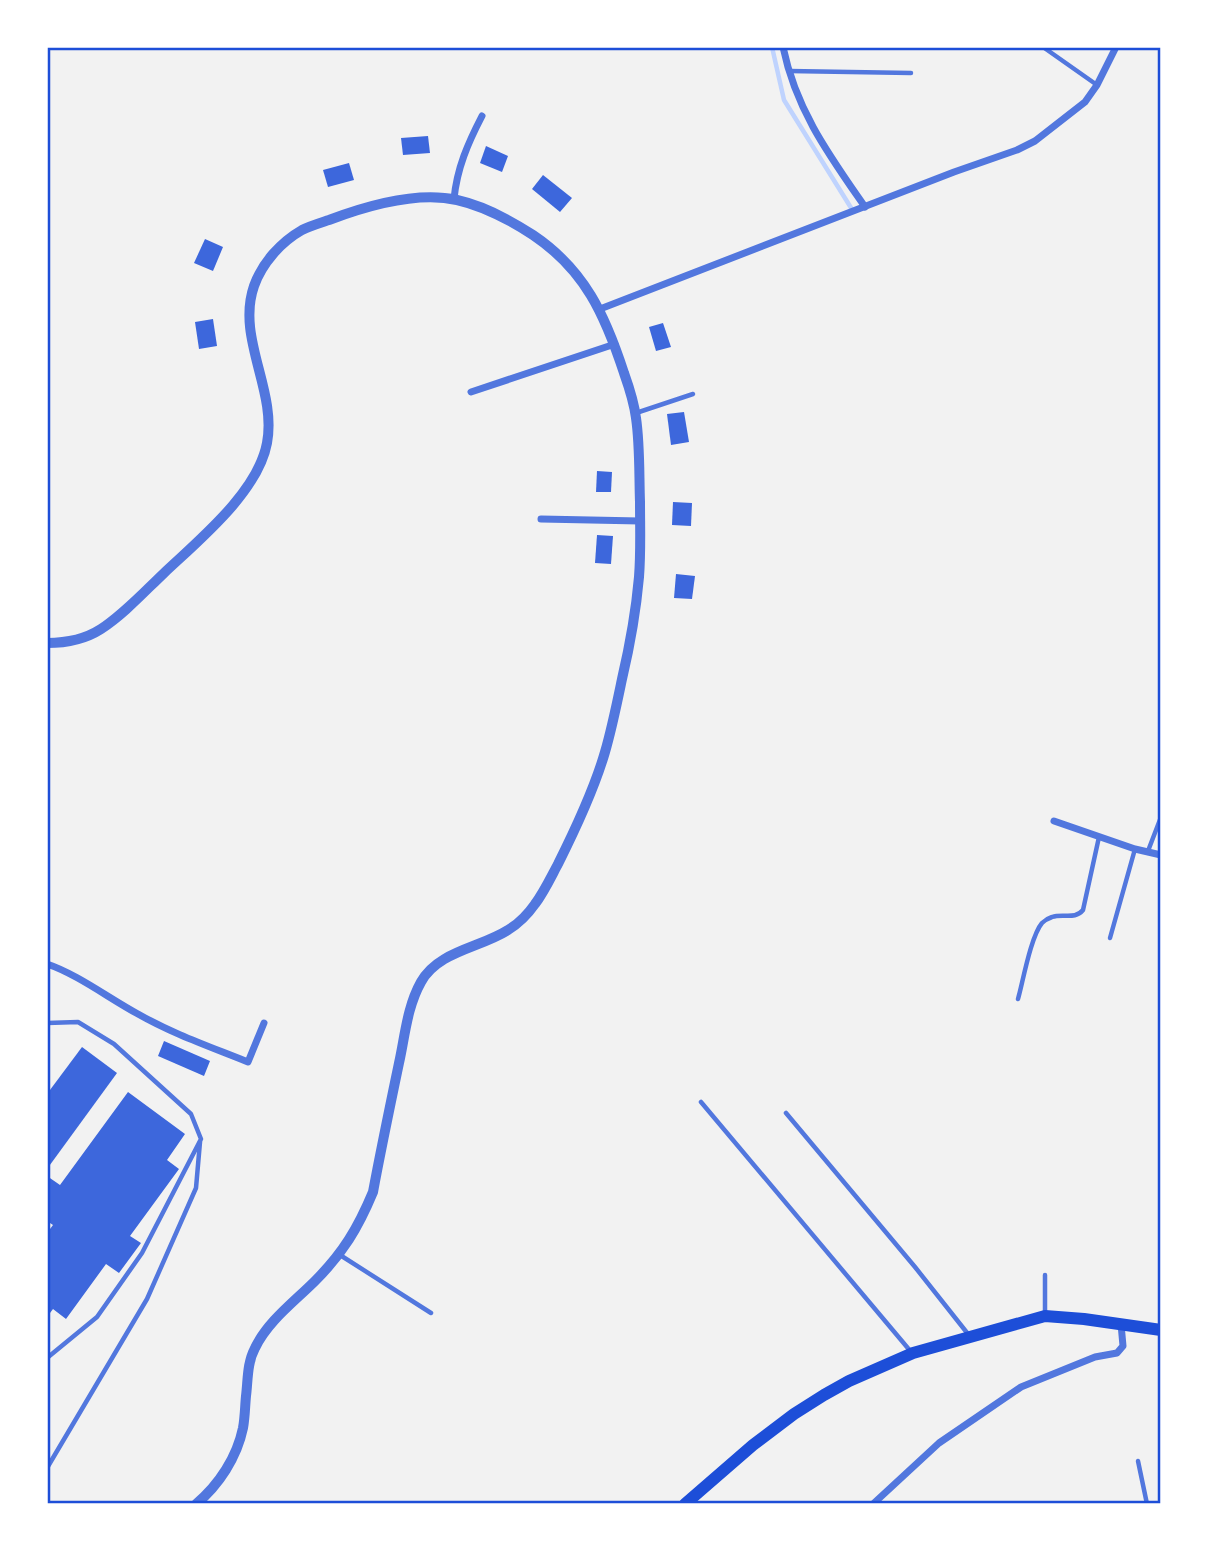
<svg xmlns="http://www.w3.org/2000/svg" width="1208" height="1551" viewBox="0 0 1208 1551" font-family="'Roboto Condensed',sans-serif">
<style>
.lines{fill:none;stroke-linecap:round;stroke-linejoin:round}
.stream{stroke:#bfd3fe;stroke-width:4.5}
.building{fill:#3d67dc}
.service{stroke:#5277de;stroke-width:4.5}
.minor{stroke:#5277de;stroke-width:7}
.tertiary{stroke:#5277de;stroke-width:10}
.secondary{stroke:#1d4ed8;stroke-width:12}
.neatline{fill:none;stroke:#1d4ed8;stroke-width:2.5}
</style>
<rect width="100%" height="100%" fill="#f2f2f2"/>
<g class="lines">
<!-- stream -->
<path class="stream" d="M772,47l12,53 69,111"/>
</g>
<!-- building -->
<g class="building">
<path d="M428,136l2,17 -27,2 -2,-17z"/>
<path d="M486,146l22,10 -6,16 -22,-9z"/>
<path d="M349,163l5,17 -26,7 -5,-17z"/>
<path d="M543,175l29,23 -12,14 -28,-23z"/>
<path d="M205,239l18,8 -10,24 -19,-8z"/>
<path d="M213,319l4,27 -18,3 -4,-27z"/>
<path d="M663,323l8,24 -15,4 -7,-24z"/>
<path d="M684,412l5,30 -18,3 -4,-31z"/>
<path d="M597,471l15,1 -1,20h-15z"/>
<path d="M673,502l19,1 -1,23 -19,-1z"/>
<path d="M597,535l16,1 -2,28 -16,-1z"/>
<path d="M676,574l19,2 -3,23 -18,-1z"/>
<path d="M164,1041l46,20 -6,15 -46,-20z"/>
<path d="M82,1047l35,26 -70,96v-75z"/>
<path d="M128,1092l57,42 -18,26 12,9 -49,67 11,7 -22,30 -13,-9 -40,55 -13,-10 -6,8v-84l6,-8 -6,-4v-45l13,9z"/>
</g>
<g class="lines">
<!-- service -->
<g class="service">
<path d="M1043,47l54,38"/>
<path d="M789,71l122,2"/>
<path d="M636,413l57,-19"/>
<path d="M1148,851l13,-34"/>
<path d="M1110,938l25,-89"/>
<path d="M1018,999c5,-18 13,-63 24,-76 2,-2 7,-5 10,-6 11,-4 23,3 31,-7l16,-73"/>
<path d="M47,1023l31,-1 36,22 77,70 10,25 -59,114 -45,64 -50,41"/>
<path d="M701,1102l211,251"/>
<path d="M786,1113l129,154 53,67"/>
<path d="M340,1255l91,58"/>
<path d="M1045,1316v-41"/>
<path d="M1138,1461l9,43"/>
<path d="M47,1468l100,-169 49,-111 4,-46"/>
</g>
<!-- minor -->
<g class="minor">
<path d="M783,47c13,63 46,108 82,160"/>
<path d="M454,199c3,-31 14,-56 28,-83"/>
<path d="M600,309l354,-137 63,-22 18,-9 50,-39 12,-17 19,-38"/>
<path d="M471,392l144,-48"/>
<path d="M541,519l99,2"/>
<path d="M1054,821l81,28 26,6"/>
<path d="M47,964c30,10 63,35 91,50 35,20 73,33 110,48l16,-39"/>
<path d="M873,1504l66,-61 82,-56 74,-30 22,-4 6,-7 -2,-22"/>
</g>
<!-- tertiary -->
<path class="tertiary" d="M47,643c19,0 37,-3 54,-14 23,-15 43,-37 63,-56 35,-33 94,-81 103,-130 10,-53 -31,-105 -13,-157 8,-23 27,-44 48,-56 8,-4 18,-7 27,-10 37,-14 88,-29 128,-20 27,6 53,20 76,35 52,35 72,80 91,138 5,14 10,29 12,45 4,27 3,56 4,84 0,25 1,50 -1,75 -3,34 -9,68 -17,102 -5,24 -10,49 -17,73 -11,38 -29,76 -47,112 -7,13 -14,28 -23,40 -7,10 -17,20 -27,26 -28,18 -70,21 -87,52 -14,25 -16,54 -22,81 -9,43 -18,86 -26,129 -15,36 -30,61 -58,89 -21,21 -47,40 -60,67 -8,15 -7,32 -9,48 -1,10 -1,21 -3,32 -6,29 -24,57 -47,76"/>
<!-- secondary -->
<path class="secondary" d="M685,1504l68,-59 41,-31 30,-19 25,-14 64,-28 132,-37 39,3 77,11"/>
</g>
<!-- border -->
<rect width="1208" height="1551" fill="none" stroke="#ffffff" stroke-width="98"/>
<rect x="49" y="49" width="1110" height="1453" class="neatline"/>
</svg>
